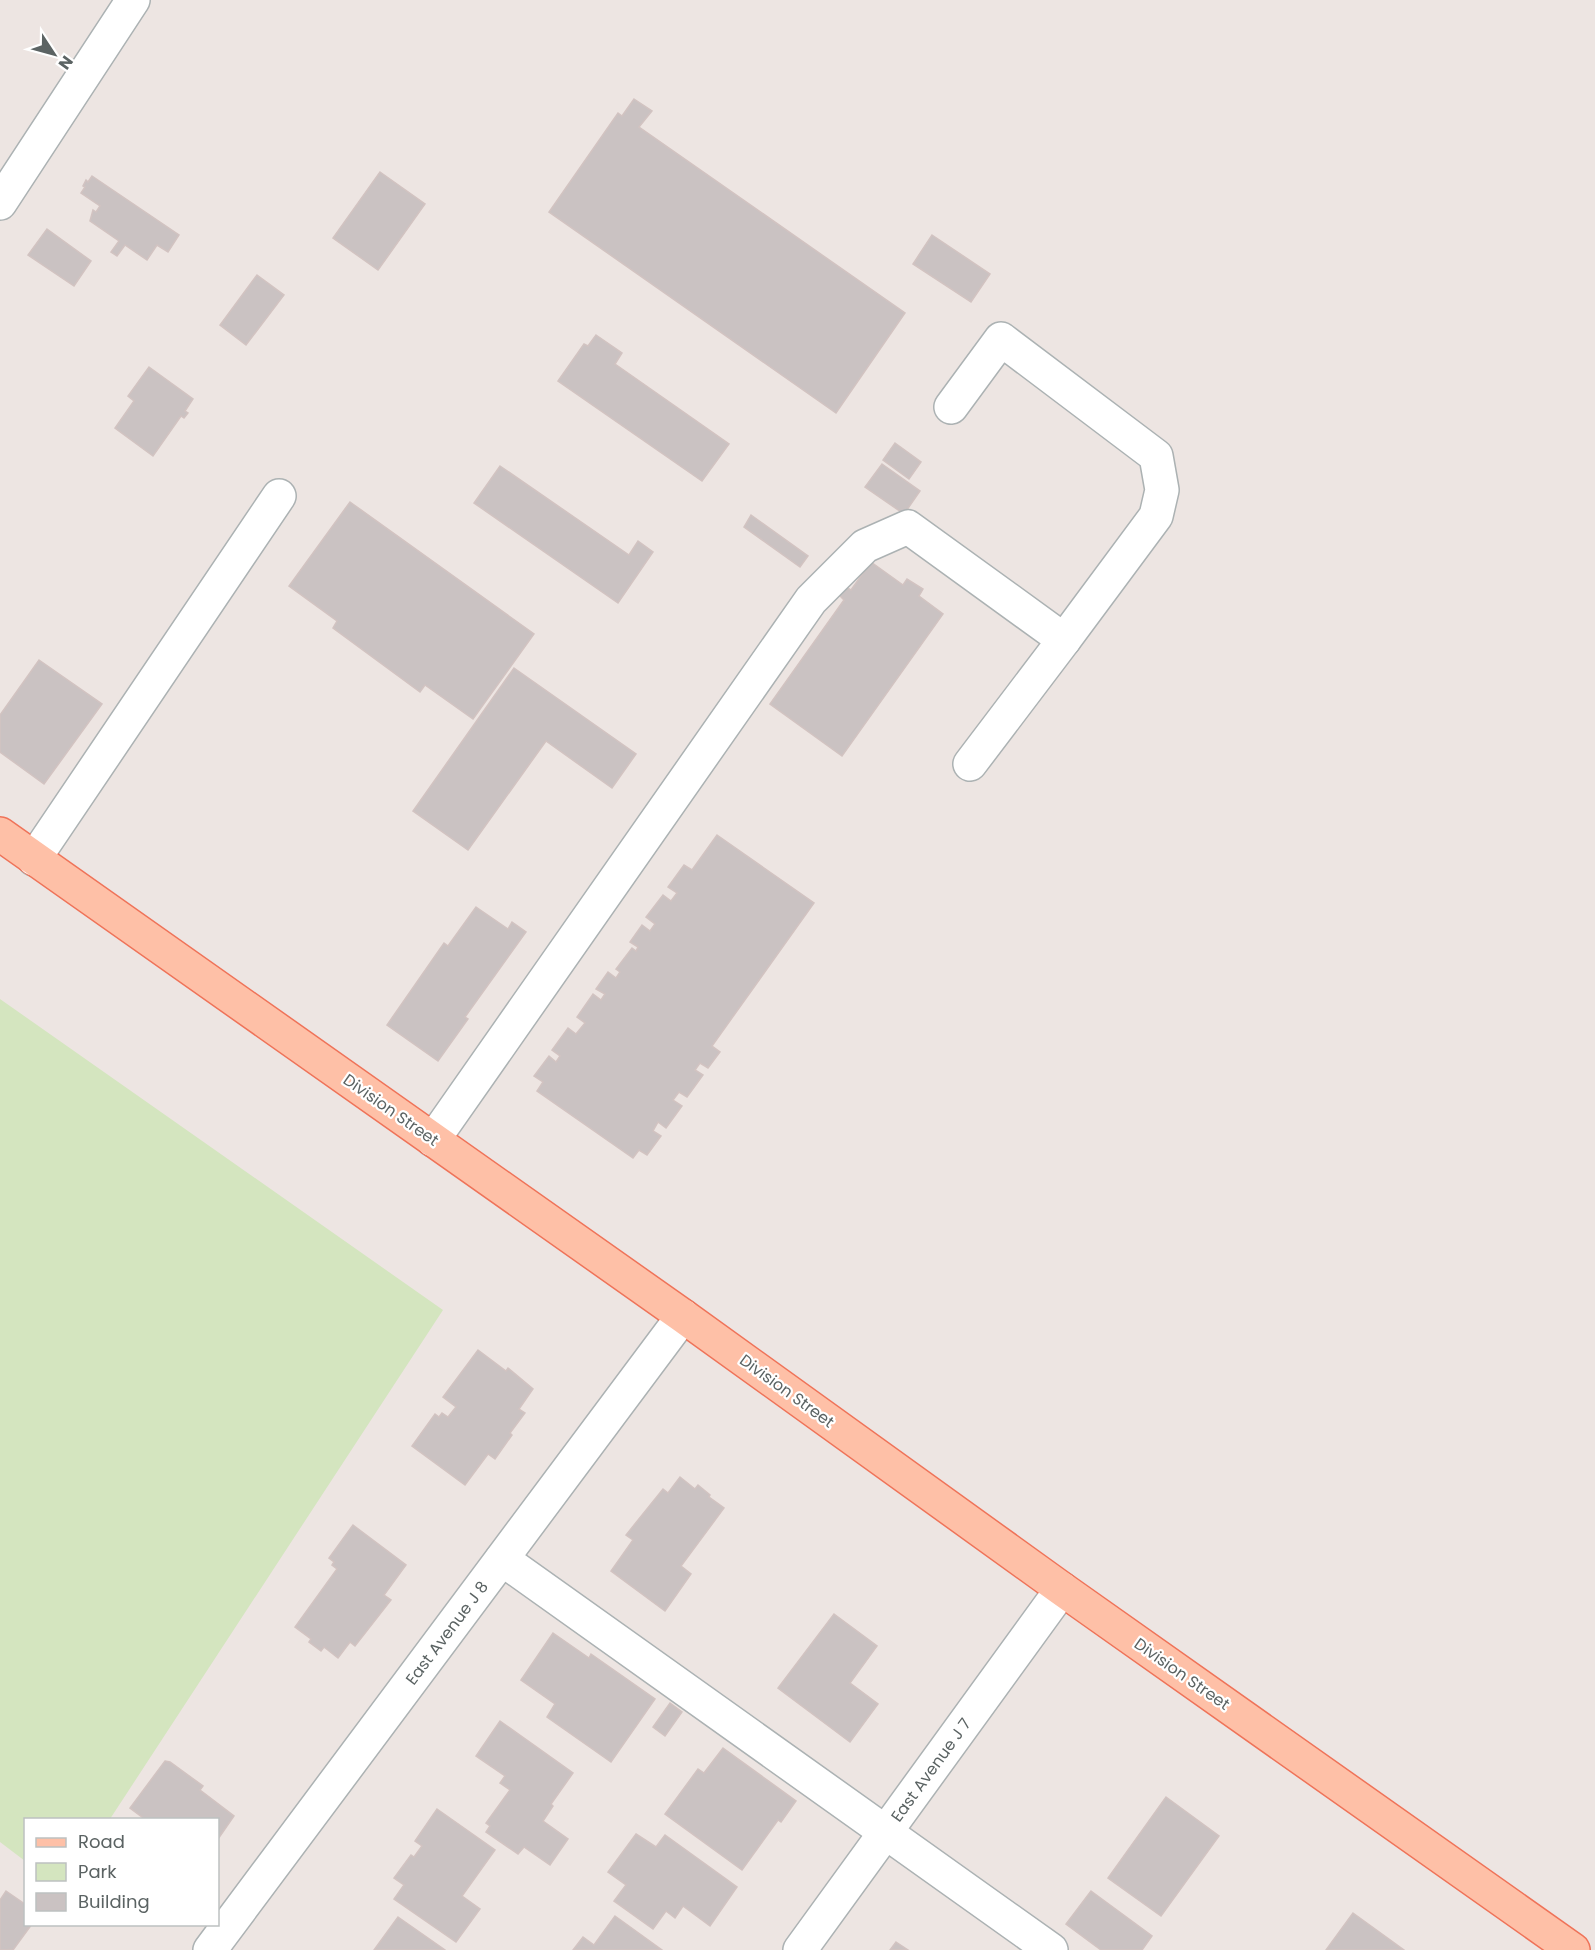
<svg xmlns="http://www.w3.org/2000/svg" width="1595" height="1950" viewBox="0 0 1595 1950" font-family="Poppins,sans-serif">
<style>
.green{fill:#d4e5bf}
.building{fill:#cac2c2;stroke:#d2c3c1;stroke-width:1.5}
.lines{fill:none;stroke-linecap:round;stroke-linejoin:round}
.minor-casing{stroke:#acb2b3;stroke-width:36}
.major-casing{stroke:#ef7359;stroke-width:36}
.minor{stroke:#fff;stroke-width:33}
.major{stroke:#fec0a7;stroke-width:33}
.labels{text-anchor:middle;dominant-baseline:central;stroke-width:4.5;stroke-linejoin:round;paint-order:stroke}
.street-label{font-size:16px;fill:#5b6363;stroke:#fff}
</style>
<rect width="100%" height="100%" fill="#ede5e2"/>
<!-- green -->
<path class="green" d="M0,999l443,311 -333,509 -84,1 -1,41 -25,-19z"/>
<!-- building -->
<g class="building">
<path d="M634,99l18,12 -13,16 266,186 -69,100 -287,-201 69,-99 4,3z"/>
<path d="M380,172l45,32 -47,66 -45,-32z"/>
<path d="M92,176l87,59 -11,17 -11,-7 -10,15 -22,-15 -8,11 -6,-4 8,-11 -29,-20 3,-11 3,2 4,-6 -19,-13 4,-6 -2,-1 3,-6 2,2z"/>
<path d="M47,229l44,32 -17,25 -46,-31z"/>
<path d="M932,235l58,39 -19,28 -58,-38z"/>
<path d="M257,275l27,20 -38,50 -26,-20z"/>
<path d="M596,335l26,18 -7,11 114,80 -27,37 -144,-100 26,-37 4,2z"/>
<path d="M149,367l44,32 -8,12 3,2 -4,5 -3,-2 -28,40 -38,-28 19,-27 -6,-5z"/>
<path d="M895,443l26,19 -12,17 -26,-19z"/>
<path d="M882,464l38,27 -16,23 -39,-27z"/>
<path d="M500,466l129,89 9,-14 15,11 -35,51 -144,-100z"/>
<path d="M350,502l184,132 -61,85 -48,-34 -5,7 -87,-64 4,-7 -48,-35z"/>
<path d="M751,515l57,41 -8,11 -56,-40z"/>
<path d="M871,562l32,23 4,-6 16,10 -4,7 24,18 -101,142 -72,-52 74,-104 -5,-5 6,-9 6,4z"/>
<path d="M39,660l63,44 -58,80 -44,-32v-37z"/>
<path d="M514,668l122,86 -24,34 -66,-47 -78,109 -55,-39z"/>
<path d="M717,835l97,68 -102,143 8,6 -12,16 -8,-5 -5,7 8,5 -16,22 -8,-5 -6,8 9,6 -16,22 -8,-6 -5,9 8,5 -14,19 -8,-5 -6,8 -96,-67 6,-9 -9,-6 15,-20 7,6 4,-6 -8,-6 16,-22 8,6 9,-11 -8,-6 16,-23 8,6 4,-6 -9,-5 12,-17 8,6 4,-6 -4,-3 16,-21 4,3 2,-4 -8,-5 12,-17 8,6 5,-7 -9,-7 17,-22 8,6 6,-8 -9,-6 16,-22 8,5z"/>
<path d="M476,907l32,22 4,-7 14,10 -61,85 3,2 -30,42 -51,-36 57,-82 4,3z"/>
<path d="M478,1350l28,21 2,-3 25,21 -14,20 6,4 -15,20 2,2 -17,24 -7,-5 -23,31 -53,-39 23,-32 4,3 3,-4 6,4 8,-10 -13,-10z"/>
<path d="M680,1477l15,12 3,-4 12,10 -1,2 15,11 -43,58 10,8 -26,37 -54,-40 22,-31 -7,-5 37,-46 5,4z"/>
<path d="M353,1525l53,40 -22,30 7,5 -36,46 -5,-4 -12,16 -14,-11 -3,4 -12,-9 2,-3 -16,-12 42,-58 -5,-4 2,-3 -5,-4z"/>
<path d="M834,1614l43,32 -27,37 28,21 -28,38 -72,-54z"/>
<path d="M553,1633l36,25 2,-4 64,45 -44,63 -64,-45 8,-13 -34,-24z"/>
<path d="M670,1703l12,9 -17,24 -12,-9z"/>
<path d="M500,1721l73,52 -22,31 2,2 -10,15 25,18 -18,26 -26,-18 -6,7 -32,-22 4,-6 -4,-3 24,-33 -10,-7 5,-7 -29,-20z"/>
<path d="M723,1748l73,53 -15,21 -3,-2 -36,50 -77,-56 33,-45 6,4z"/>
<path d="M165,1761l5,1 33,24 -3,4 34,26 -16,23v-19h-72l-16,-12z"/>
<path d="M1166,1797l53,39 -58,80 -53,-38z"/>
<path d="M437,1809l58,41 -33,46 18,13 -24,33 -62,-43 10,-14 -10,-7 17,-23 3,2 8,-11 -7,-5z"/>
<path d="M636,1834l20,13 9,-12 72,52 -27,39 -27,-20 -8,12 -9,-7 -13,18 -39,-28 12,-16 -18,-13z"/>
<path d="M6,1891l20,14v19h6l-19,26h-13v-50z"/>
<path d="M1091,1891l61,45 -10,14h-41l-35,-26z"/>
<path d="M1353,1913l51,37h-78z"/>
<path d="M615,1916l47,34h-89l10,-13 11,8z"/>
<path d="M398,1917l47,33h-71z"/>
<path d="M896,1942l12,8h-18z"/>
</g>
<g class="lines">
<defs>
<g id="minor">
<path d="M0,203l133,-203"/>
<path d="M951,407l50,-68 155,117 6,34 -6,26 -92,124"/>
<path d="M34,859l245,-363"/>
<path d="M433,1140l378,-540 54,-54 43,-19 156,113 -94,124"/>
<path d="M502,1559l549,391"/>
<path d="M210,1950l473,-634"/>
<path d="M800,1950l262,-361"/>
</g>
<path id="major" d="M0,834l683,482 379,273 511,361"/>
</defs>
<!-- minor casing -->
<use href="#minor" class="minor-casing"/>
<!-- major casing -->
<use href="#major" class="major-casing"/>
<!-- minor -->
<use href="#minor" class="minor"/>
<!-- major -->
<use href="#major" class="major"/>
</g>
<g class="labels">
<!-- street labels -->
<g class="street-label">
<text transform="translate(391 1110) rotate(35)">Division Street</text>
<text transform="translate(787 1391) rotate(36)">Division Street</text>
<text transform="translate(447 1633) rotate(-53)">East Avenue J 8</text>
<text transform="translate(1182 1674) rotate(35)">Division Street</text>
<text transform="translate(931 1770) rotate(-54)">East Avenue J 7</text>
</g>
</g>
<!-- legend -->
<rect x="24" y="1818" width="195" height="108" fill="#ffffff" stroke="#bdc1c1" stroke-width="1.5"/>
<rect x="36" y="1838" width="30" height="9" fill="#fec0a7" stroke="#bdc1c1" stroke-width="1.5"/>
<text x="78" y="1848" font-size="18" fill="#5b6363">Road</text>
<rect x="36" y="1863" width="30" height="18" fill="#d4e5bf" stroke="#bdc1c1" stroke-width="1.5"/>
<text x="78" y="1878" font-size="18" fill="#5b6363">Park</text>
<rect x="36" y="1893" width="30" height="18" fill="#cac2c2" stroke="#bdc1c1" stroke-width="1.5"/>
<text x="78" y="1908" font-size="18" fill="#5b6363">Building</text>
<!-- north arrow -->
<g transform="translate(54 54) rotate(126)" stroke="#ffffff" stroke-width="4.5" paint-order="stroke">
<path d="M0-4.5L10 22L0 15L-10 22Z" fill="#5b6363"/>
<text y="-9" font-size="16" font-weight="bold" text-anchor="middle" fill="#5b6363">N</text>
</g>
</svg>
